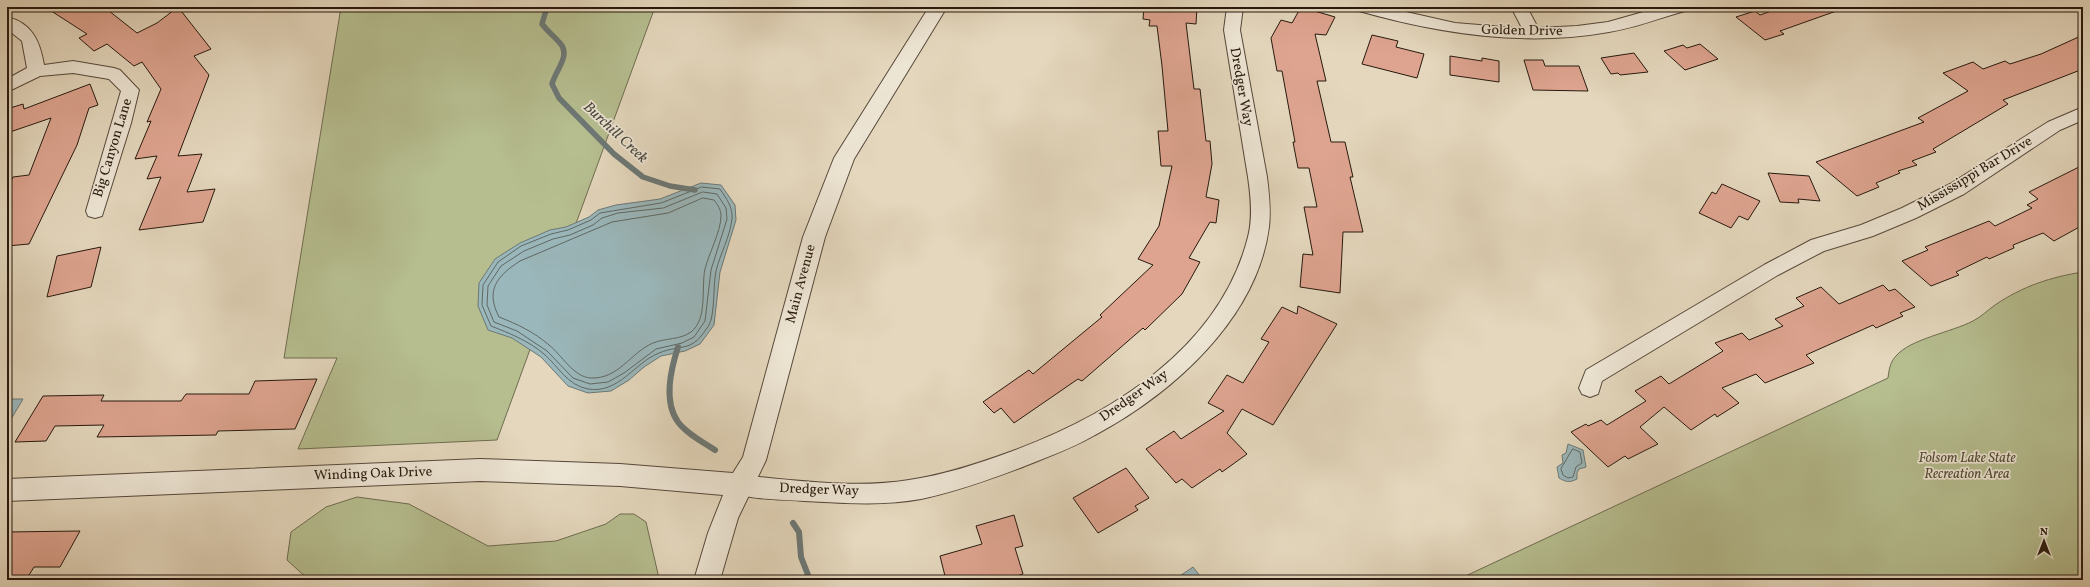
<svg xmlns="http://www.w3.org/2000/svg" width="2090" height="587" viewBox="0 0 2090 587" font-family="Vollkorn,serif">
<style>
.green{fill:#b6be90;stroke:#6e6c4f}
.water{fill:#9ab7bb;stroke:#6c7876}
.lines{fill:none;stroke-linecap:round;stroke-linejoin:round}
.shore{stroke:#606864;stroke-width:1}
.stream-far1{stroke:#6c7876;stroke-width:5.5}
.stream{stroke:#6c7876;stroke-width:6}
.building{fill:#dea490;stroke:#27190e}
.minor-casing{stroke:#56483a;stroke-width:2}
.tertiary-casing{stroke:#56483a;stroke-width:2}
.minor{fill:#ede5d4;fill-rule:evenodd}
.tertiary{fill:#ede5d4;fill-rule:evenodd}
.labels{text-anchor:middle;dominant-baseline:central;stroke-width:3.5;stroke-linejoin:round;paint-order:stroke}
.street-label{font-size:14px;fill:#27190e;stroke:#ede5d4}
.park-label{font-size:14px;font-style:italic;fill:#524b35;stroke:#ede5d4}
.water-label{font-size:15px;font-style:italic;fill:#4a4842;stroke:#ede5d4}
</style>
<rect width="100%" height="100%" fill="#e4d7bd"/>
<filter id="stains"><feTurbulence type="fractalNoise" baseFrequency=".005" numOctaves="4"/><feColorMatrix values="0 0 0 0 .2 0 0 0 0 .09 0 0 0 0 .02 0 0 0 .5 -.17"/></filter>
<radialGradient id="worn" r=".72"><stop offset=".6" stop-color="#630" stop-opacity="0"/><stop offset="1" stop-color="#630" stop-opacity=".3"/></radialGradient>
<!-- green -->
<g class="green">
<path d="M341,7h314l-158,433 -199,9 39,-91h-53z"/>
<path d="M2083,272v308h-626l431,-202c1,-8 2,-16 8,-22 14,-17 56,-24 77,-35 8,-4 15,-11 22,-16 28,-19 56,-28 88,-33z"/>
<path d="M357,497l52,7 79,42 68,-5 50,-17 14,-10h14l12,8 12,52v6h-349l-22,-20 4,-28 35,-25z"/>
</g>
<!-- water -->
<g class="water">
<path d="M701,183l20,2 14,20 1,15 -16,52 -6,53 -14,19 -15,7 -24,5 -17,11 -15,13 -18,11 -23,2 -20,-7 -27,-29 -29,-19 -24,-8 -10,-24 1,-23 16,-24 25,-16 30,-13 16,-3 23,-10 9,-7 18,-5 44,-6z"/>
<path d="M10,399h13l-16,27v-22z"/>
<path d="M1568,444l15,6 3,17 -7,2 -2,4v6c-8,4 -11,3 -18,-1l-2,-11 6,-4 -1,-8 4,-2z"/>
<path d="M1193,567l10,13h-29z"/>
</g>
<g class="lines">
<!-- shore -->
<g class="shore">
<path d="M702,187l18,2c6,9 13,18 12,30 -2,18 -12,35 -16,52 -3,13 -1,44 -7,54 -18,29 -25,18 -50,28 -25,10 -40,41 -71,36 -21,-4 -29,-22 -44,-35 -15,-13 -35,-21 -53,-28l-9,-21 1,-20 15,-23 23,-16 30,-12 17,-4 23,-10 9,-7 61,-10z"/>
<path d="M703,192l14,2 9,14 1,11 -16,51 -6,51 -11,16 -12,6 -26,6 -32,24 -16,9 -18,2 -17,-6 -26,-27 -30,-20 -23,-9 -7,-17 1,-19 13,-20 23,-15 29,-12 17,-4 23,-10 9,-7 16,-5 45,-5z"/>
<path d="M703,198l11,2c4,5 7,10 7,16 0,15 -12,37 -16,53 -4,18 3,50 -14,63 -11,8 -26,6 -38,11 -23,10 -34,36 -62,35 -18,-1 -29,-23 -42,-33 -15,-13 -32,-21 -50,-28 -14,-27 -2,-41 21,-56l92,-39 56,-9z"/>
<path d="M1573,449l7,3 2,11 -6,4 -3,10 -5,1 -5,-3 -2,-6z"/>
</g>
<!-- stream-far1 -->
<path class="stream-far1" d="M547,7l-5,17c6,8 11,11 17,18 13,13 -3,27 -7,42l7,14 55,56 29,23 27,9 25,4"/>
<!-- stream -->
<g class="stream">
<path d="M678,347c-7,22 -15,54 0,75 9,12 25,20 37,28"/>
<path d="M793,523l6,9 2,25 9,23"/>
</g>
</g>
<!-- building -->
<g class="building">
<path d="M45,7h59l33,26 20,-10 21,-16 33,42 -17,7 15,19 -31,81 24,-2 -15,38 28,-3 -12,33 -64,8 22,-53 -14,2 10,-23 -22,3 16,-38 -4,1 14,-33 -19,-27 -8,4 -27,-22 -13,7 -15,-13 8,-4z"/>
<path d="M1144,7h53l-1,17 -10,-1 8,66h6l6,52h4l2,23 -6,33 13,3 -3,23 -6,-1 -21,36 11,4 -18,32 -37,36 -2,-2 -61,53 -4,-2 -64,44 -13,-15 -7,5 -11,-11 46,-32 4,4 69,-57 -2,-2 53,-50 -15,-6 21,-33 13,-60h-11l-3,-35h10l-6,-65 -5,-40h-8l1,-6 -7,-1z"/>
<path d="M1301,7l34,10 -9,18 -11,-1 11,47h-9l14,61h14l8,35h-3l13,55h-20l-3,61 -40,-6 3,-33 10,1 -9,-48h13l-8,-39h-11l-5,-26h2l-13,-71h-5l-6,-33 10,-18 11,3z"/>
<path d="M1783,7h58l1,2 -62,22 4,3 -19,6 -29,-23 19,-6 5,4z"/>
<path d="M1372,35l26,6 -2,6 28,7 -7,24 -55,-14z"/>
<path d="M2083,35v34l-80,31 5,4 -75,45 3,3 -24,9 5,4 -19,6 2,2 -24,10 3,4 -22,9 -41,-34 108,-40 -6,-4 50,-27 -25,-18 30,-11 10,7 22,-8 5,3 31,-10z"/>
<path d="M1700,44l18,15 -33,11 -21,-19 19,-6 4,3z"/>
<path d="M1634,53l14,19 -28,3 -2,-2 -7,1 -10,-16z"/>
<path d="M1450,56l32,5v-3l17,3v21l-49,-7z"/>
<path d="M1524,60h19l2,6h34l9,25 -55,-1z"/>
<path d="M90,84l8,21 -9,3 -12,37 -48,99 -22,2v-57l6,-12 16,-2 22,-57 -44,15v-24l16,-5 1,5z"/>
<path d="M2083,165v60l-29,16 -11,-8 -30,12 1,3 -25,11 -2,-2 -31,15 3,3 -28,11 -29,-25 26,-11 -3,-3 64,-26 6,5 37,-18 -5,-3 11,-6 -9,-7z"/>
<path d="M1768,173l41,3 11,25 -22,-2 1,4 -19,-1z"/>
<path d="M1722,184l38,17 -12,19 -9,-4 -8,12 -32,-15 13,-21 4,2z"/>
<path d="M101,247l-10,40 -44,10 10,-41z"/>
<path d="M1883,285l6,6 6,-2 20,18 -15,6 3,3 -27,12 -3,-3 -67,30 8,8 -49,20 -9,-9 -34,14 17,15 -22,14 -2,-3 -24,16 -27,-23 -24,20 18,17 -30,15 -3,-3 -17,11 -37,-35 15,-8 2,2 13,-6 6,5 39,-24 -11,-10 26,-15 8,8 54,-33 -8,-8 27,-10 7,7 34,-14 -8,-7 29,-13 -8,-8 25,-11 18,17z"/>
<path d="M1298,306l39,18 -64,101 -31,-16 -15,24 20,21 -25,18 -2,-3 -28,19 -10,-9 -6,4 -30,-34 28,-18 7,8 43,-28 -16,-8 19,-28 16,8 26,-41 -8,-3 21,-32 15,7z"/>
<path d="M317,379l-22,50 -77,2 -2,4 -119,2 7,-12 -49,1 -9,15 -31,1 28,-46 61,-1 -3,6h80l5,-7h63l6,-13z"/>
<path d="M1126,468l23,30 -14,8 3,4 -40,23 -25,-35z"/>
<path d="M1014,515l9,31 -8,2 8,26 -19,6h-58l-6,-24 42,-12 -6,-18z"/>
<path d="M80,531l-20,36h-26l-8,13h-19v-48z"/>
</g>
<g class="lines">
<defs>
<g id="minor">
<path d="M1227,7h16l-3,23 27,147c2,16 4,33 2,50 -12,92 -97,167 -174,208 -24,14 -50,23 -75,33 -32,12 -65,24 -99,31 -38,7 -78,4 -117,2 -24,-2 -52,-1 -74,-9l-3,-7 3,-7 8,-3c56,5 116,14 171,5 35,-5 68,-16 101,-28 101,-37 210,-104 238,-215 5,-19 3,-40 0,-60l-24,-147z"/>
<path d="M1357,7h27l71,16 61,5h6l-11,-21h16l11,21 39,-2 31,-4 53,-15h26l-2,4c-26,7 -50,17 -76,21 -85,15 -168,2 -250,-21z"/>
<path d="M7,17c25,6 33,24 37,48l29,-4 41,7 6,2 19,20 -8,33 -29,93 -7,2 -7,-2 -2,-5 35,-120 -12,-12 -36,-6 -33,3 -33,16v-13l20,-11 -5,-27 -15,-12z"/>
<path d="M2083,107v13l-23,10 -96,64 -48,24 -43,18 -49,15 -46,24 -176,106 -4,13 -8,3 -8,-3 -3,-6 7,-18 178,-105 47,-25 50,-15 41,-17 48,-24 98,-62z"/>
</g>
<path id="tertiary" d="M929,7h18l-93,152 -29,78 -59,223 -28,58 -18,62h-26l14,-47 15,-38 -103,-9 -140,-5 -473,20v-22l473,-20 140,5 113,9 10,-16 60,-220 31,-79z"/>
</defs>
<!-- minor casing -->
<use href="#minor" class="minor-casing"/>
<!-- tertiary casing -->
<use href="#tertiary" class="tertiary-casing"/>
<!-- minor -->
<use href="#minor" class="minor"/>
<!-- tertiary -->
<use href="#tertiary" class="tertiary"/>
</g>
<g class="labels">
<!-- street labels -->
<g class="street-label">
<text transform="translate(1522 31) rotate(1)">Golden Drive</text>
<text transform="translate(1241 87) rotate(80)">Dredger Way</text>
<text transform="translate(113 148) rotate(-73)">Big Canyon Lane</text>
<text transform="translate(1975 174) rotate(-31)">Mississippi Bar Drive</text>
<text transform="translate(801 284) rotate(-75)">Main Avenue</text>
<text transform="translate(1134 396) rotate(-35)">Dredger Way</text>
<text transform="translate(373 474) rotate(-2)">Winding Oak Drive</text>
<text transform="translate(819 490) rotate(2)">Dredger Way</text>
</g>
<!-- park labels -->
<g class="park-label">
<text x="1967" y="458">Folsom Lake State<tspan x="1967" dy="16">Recreation Area</tspan></text>
</g>
<!-- water labels -->
<g class="water-label">
<text transform="translate(615 133) rotate(43)">Burchill Creek</text>
</g>
</g>
<!-- margin -->
<rect width="2090" height="587" fill="none" stroke="#e4d7bd" stroke-width="24"/>
<rect x="8" y="8" width="2074" height="571" fill="none" stroke="#27190e" stroke-width="2"/>
<rect x="12" y="12" width="2066" height="563" fill="none" stroke="#27190e"/>
<!-- north arrow -->
<g transform="translate(2044 541)" stroke="#ede5d4" stroke-width="3" paint-order="stroke">
<path d="M0-3L7 15L0 10L-7 15Z" fill="#27190e"/>
<text y="-6" font-size="11" font-weight="bold" text-anchor="middle" fill="#27190e">N</text>
</g>
<rect width="100%" height="100%" filter="url(#stains)"/>
<rect width="100%" height="100%" fill="url(#worn)"/>
</svg>
